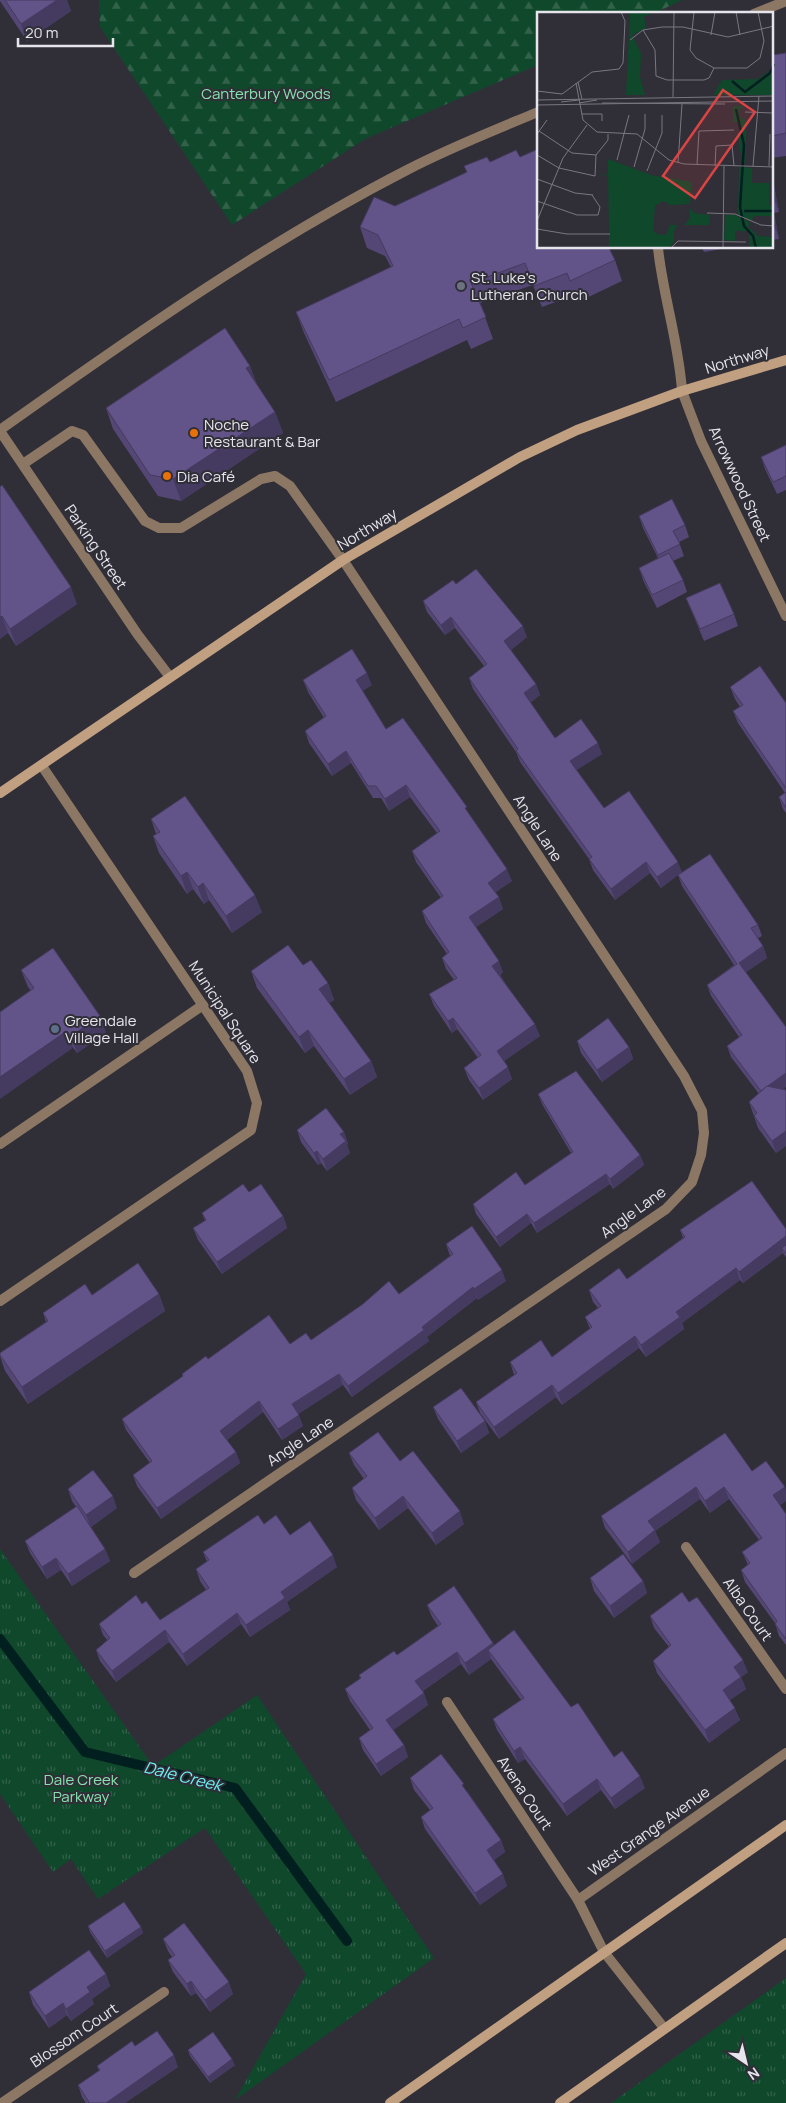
<svg xmlns="http://www.w3.org/2000/svg" width="786" height="2103" viewBox="0 0 786 2103" font-family="Manrope,sans-serif">
<style>
.forest{fill:url(#forest-firs)}
.park{fill:url(#park-tufts)}
.lines{fill:none;stroke-linecap:round;stroke-linejoin:round}
.stream{stroke:#021f1f;stroke-width:10}
.lane{stroke:#8c7764;stroke-width:10}
.street{stroke:#8c7764;stroke-width:10}
.secondary{stroke:#c1a081;stroke-width:10}
.wall{fill:#544775}
.shaded-wall{fill:#453a5f}
.building{fill:#625388;stroke:#453a5f}
.worship-dot{fill:#6b7280;stroke:#302e37;stroke-width:2}
.food-dot{fill:#e8710a;stroke:#302e37;stroke-width:2}
.service-dot{fill:#5c6f8a;stroke:#302e37;stroke-width:2}
.labels{text-anchor:middle;dominant-baseline:central;stroke-width:4;stroke-linejoin:round;paint-order:stroke}
.park-label{font-size:15px;fill:#86e2ad;stroke:#302e37}
.poi-label{font-size:15px;fill:#e7e5ec;stroke:#302e37;text-anchor:start}
.street-label{font-size:15px;fill:#e7e5ec;stroke:#302e37}
.water-label{font-size:16px;font-style:italic;fill:#6df1f4;stroke:#302e37}
.inset-river{fill:none;stroke:#021f1f;stroke-width:2.5}
.inset-road{fill:none;stroke:#79777f;stroke-width:1}
.view{fill:#d94445;fill-opacity:0.15;stroke:#d94445;stroke-width:2.5}
.inset-edge{fill:none;stroke:#e7e5ec;stroke-width:2.5}
</style>
<defs>
<pattern id="forest-firs" width="22" height="20" patternUnits="userSpaceOnUse" patternTransform="scale(1.25)"><rect width="22" height="20" fill="#10482c"/><path d="M5 1l3.5 6h-7zM16 11l3.5 6h-7z" fill="#33624b"/></pattern>
<pattern id="park-tufts" width="24" height="20" patternUnits="userSpaceOnUse" patternTransform="scale(1.25)"><rect width="24" height="20" fill="#10482c"/><path d="M3 7l-1-3M5 7V3M7 7l1-3M15 17l-1-3M17 17v-4M19 17l1-3" fill="none" stroke="#33624b"/></pattern>
</defs>
<rect width="100%" height="100%" fill="#302e37"/>
<!-- forest -->
<path class="forest" d="M99,0h583l-29,14h-115v51l-173,74 -133,86 -132,-198z"/>
<!-- park -->
<g class="park">
<path d="M0,1549l153,217 104,-71 177,263 -199,142 71,-126 -101,-146 -107,71 -27,-40 -18,13 -53,-78z"/>
<path d="M786,1978v125h-175z"/>
</g>
<g class="lines">
<!-- stream -->
<path class="stream" d="M0,1639l85,113 150,36 112,153"/>
<!-- lane -->
<g class="lane">
<path d="M754,14l32,-13"/>
<path d="M658,248c5,48 21,95 24,143"/>
<path d="M0,430c131,-93 263,-186 407,-260 42,-22 88,-40 131,-58"/>
<path d="M0,431l138,204 32,42"/>
<path d="M23,464l49,-33 11,4 62,86 14,7h22l80,-49 14,-3 15,10 53,74"/>
<path d="M0,1144l203,-139"/>
</g>
<!-- street -->
<g class="street">
<path d="M682,391l19,50 85,175"/>
<path d="M0,1301l251,-171 6,-27 -10,-32 -205,-305"/>
<path d="M686,1547l100,142"/>
<path d="M134,1573l532,-364 26,-27 9,-27 3,-22 -2,-22 -18,-35 -341,-516"/>
<path d="M447,1702l131,198 26,52 60,76"/>
<path d="M578,1900l208,-147"/>
<path d="M2,2103l162,-111"/>
</g>
<!-- secondary -->
<g class="secondary">
<path d="M0,793l343,-233 177,-103 57,-27 105,-39 104,-31"/>
<path d="M390,2103l396,-278"/>
<path d="M560,2103l226,-160"/>
</g>
</g>
<!-- wall -->
<g class="wall">
<path d="M0,0h67l4,11 -44,30 -27,-40z"/>
<path d="M786,53v103l-14,2v-103z"/>
<path d="M520,157l95,103 7,21 -44,21 -3,-7 -33,12 -9,-22 -53,18 13,36 -22,10 -4,-9 -131,62 -32,-69 -8,-21 95,-45 -6,-11 -18,-8 -7,-21 35,-21 72,-33 -3,-7z"/>
<path d="M772,175l7,37 -5,1 5,26 -7,1z"/>
<path d="M702,248h26l-24,4z"/>
<path d="M250,366l6,17 19,29 8,21 -102,68 -23,-5 -45,-67 -7,-21z"/>
<path d="M786,445v45l-9,4 -12,-25 -4,-12z"/>
<path d="M0,487l77,117 -61,42 -8,-13 -8,6z"/>
<path d="M639,516l46,9 4,12 -10,5 5,14 -11,5 10,19 4,12 -30,16 -14,-28 -4,-12 19,-10 -15,-30z"/>
<path d="M456,584l71,53 -16,13 25,34 4,11 -10,8 25,35 47,16 -26,16 28,38 78,64 76,53 4,11 -4,2 5,8 4,12 -21,14 37,117 3,1v56l-10,7 -18,-25 -9,-26 10,-8 -28,-37 -4,-11 12,-9 -28,-41 -4,-11 27,-20 -52,-79 -4,-11 -17,13 -11,-15 -35,27 -22,-30 -4,-11 -69,-97 -4,-10 -43,-63 -4,-11 15,-12 -29,-38 -10,7 -18,-23 -4,-11z"/>
<path d="M686,598l48,16 4,12 -34,15z"/>
<path d="M303,680l69,5 -10,6 24,38 84,87 42,65 -17,11 8,17 -27,18 27,45 -3,3 40,61 -36,25 8,18 -29,21 -14,-20 -5,-12 14,-10 -21,-29 -5,4 -18,-27 -5,-12 25,-14 -8,-11 -4,-11 5,-4 -21,-31 -4,-12 19,-13 -25,-36 -4,-11 25,-18 -27,-36 -21,14 -8,-13h-8l-22,-35 -19,13 -23,-33 -4,-12 19,-13 -16,-26z"/>
<path d="M730,687l56,16v110l-3,-4 -4,-12 6,-4 -47,-70 -5,-12 7,-4 -5,-8z"/>
<path d="M151,819l111,93 -30,21 -23,-33 -5,4 -11,-15 -6,5 -28,-41 -6,-17 3,-2z"/>
<path d="M303,965l25,18 6,17 -5,3 42,58 6,16 -27,18 -36,-49 -9,7 -48,-65 -6,-17z"/>
<path d="M21,970l79,46 6,17 -29,20 -49,-66z"/>
<path d="M577,1041l52,6 4,12 -31,23 -21,-29z"/>
<path d="M538,1094l102,61 4,10 -31,24 -3,-5 -73,49 -6,-10 -31,24 -24,-33 -3,-10 52,-19 46,-32 -29,-49z"/>
<path d="M297,1130l47,2 4,12 -1,1 3,8 -23,18 -6,-8 -3,2 -17,-23z"/>
<path d="M249,1192l34,24 4,12 -65,46 -24,-34 -5,-12 12,-7 -3,-8z"/>
<path d="M786,1229v28l-3,-4 -40,30 -3,-3 -58,43 2,6 -38,28 -7,-9 -77,57 -6,-8 -57,42 -19,-26 -4,-11 38,-27 -4,-13 42,-5 38,-28 -5,-12 13,-9 -5,-6 -4,-12 38,-11 56,-41 -3,-8z"/>
<path d="M446,1244l60,37 -28,19 -1,-2 -50,39 2,4 -77,56 -9,-12 -45,29 5,12 -21,14 -19,-28 -36,28 9,12 4,11 -79,56 -24,-33 -4,-11 17,-12 -24,-33 -4,-11 61,-42 -1,-3 26,-15 103,-19 88,-46 51,-38z"/>
<path d="M159,1294l6,17 -137,93 -23,-33 -5,-15v-3l46,-31 -3,-9 49,-18z"/>
<path d="M433,1407l52,14 4,12 -28,20 -23,-34z"/>
<path d="M349,1453l51,8 64,63 -28,21 -28,-37 -29,22 -23,-30 -4,-12 12,-9 -10,-14z"/>
<path d="M752,1471l34,20v10l-6,4 6,9v131l-7,-9 -4,-13 -30,-41 -4,-12 7,-5 -6,-13 17,-12 -30,-41 -19,14 -10,-14 -45,32 5,11 -28,22 -27,-36 -4,-12z"/>
<path d="M68,1489l49,19 -26,19 -6,-9 20,31 5,12 -38,25 -11,-16 -14,9 -17,-26 -5,-12 51,-34 -4,-6z"/>
<path d="M264,1524l26,11 47,32 -50,35 3,8 -40,27 -9,-13 -54,42 -18,-24 -53,40 -16,-21 -4,-11 12,-9 -5,-6 -4,-11 43,-20 18,16 46,-30 -6,-9 -4,-12 11,-7 -4,-10z"/>
<path d="M590,1578l53,3 4,12 -33,25 -20,-27z"/>
<path d="M689,1602l59,70 -7,5 5,12 -16,11 10,20 -31,23 -52,-70 -4,-12 16,-14 -15,-19 -4,-12z"/>
<path d="M427,1605l66,38 1,2 77,62 43,50 31,31 -30,21 -14,-19 -34,26 -42,-57 -7,4 -21,-33 -4,-11 28,-19 -30,-41 -22,16 -8,-11 -38,27 5,14 -35,25 11,15 4,12 -27,19 -18,-26 -4,-12 11,-8 -20,-29 -5,-12 15,-10 -1,-4 38,-20 41,-29 -6,-9z"/>
<path d="M410,1778l57,13 34,49 4,12 -11,8 13,26 -27,19 -55,-76 -4,-12 9,-7 -16,-20z"/>
<path d="M88,1926l53,1 2,6 -36,25 -17,-26z"/>
<path d="M163,1939l70,55 -23,18 -14,-19 -5,3 -18,-24 -5,-12 4,-3 -4,-6z"/>
<path d="M106,1974l4,12 -18,13 2,5 -23,17 -4,-6 -18,13 -16,-23 -4,-13z"/>
<path d="M135,2046l43,21 -53,36h-39l-4,-6 -4,-12 21,-14 -2,-5z"/>
<path d="M188,2050l47,15 -25,18 -20,-27z"/>
</g>
<!-- shaded-wall -->
<g class="shaded-wall">
<path d="M57,0h10l4,11 -44,30 -6,-17z"/>
<path d="M772,175l7,37 -7,-18z"/>
<path d="M772,208l2,5 5,26 -7,-19z"/>
<path d="M250,366l8,21 -12,-19z"/>
<path d="M275,412l8,21 -102,68 -8,-22z"/>
<path d="M71,587l6,17 -61,42 -6,-17z"/>
<path d="M2,616l6,17 -8,6v-22z"/>
<path d="M451,617l4,11 -10,7 -4,-10z"/>
<path d="M523,626l4,11 -19,15 -4,-11z"/>
<path d="M367,673l5,12 -12,7 -4,-12z"/>
<path d="M536,684l4,11 -12,9 -4,-11z"/>
<path d="M598,743l4,11 -28,18 -4,-11z"/>
<path d="M346,751l5,12 -19,13 -4,-12z"/>
<path d="M406,785l4,12 -21,14 -4,-12z"/>
<path d="M646,862l4,11 -35,27 -4,-11z"/>
<path d="M678,862l4,10 -21,16 -4,-11z"/>
<path d="M507,869l5,12 -20,14 -4,-12z"/>
<path d="M187,872l6,17 -6,5 -6,-18z"/>
<path d="M203,883l6,17 -5,4 -6,-17z"/>
<path d="M255,895l7,17 -30,21 -6,-17z"/>
<path d="M499,897l4,12 -30,20 -4,-12z"/>
<path d="M763,946l4,12 -24,16 -4,-11z"/>
<path d="M499,961l4,11 -6,5 -5,-11z"/>
<path d="M328,983l6,17 -9,6 -6,-17z"/>
<path d="M100,1016l6,17 -29,20 -6,-17z"/>
<path d="M453,1018l4,11 -5,4 -4,-12z"/>
<path d="M535,1024l5,12 -39,27 -4,-12z"/>
<path d="M308,1030l6,16 -9,7 -6,-16z"/>
<path d="M67,1031l6,17 -73,51v-22z"/>
<path d="M629,1047l4,12 -31,23 -5,-12z"/>
<path d="M371,1061l6,16 -27,18 -6,-16z"/>
<path d="M508,1067l4,12 -29,21 -4,-12z"/>
<path d="M786,1073v14l-20,16 -5,-12z"/>
<path d="M786,1131v15l-10,7 -4,-12z"/>
<path d="M344,1132l4,12 -1,1 3,8 -23,18 -4,-12 17,-25z"/>
<path d="M317,1151l4,12 -3,2 -4,-12z"/>
<path d="M640,1155l4,10 -31,24 -3,-10z"/>
<path d="M606,1174l4,10 -73,49 -3,-10z"/>
<path d="M527,1214l4,9 -31,24 -4,-10z"/>
<path d="M283,1216l4,12 -65,46 -5,-12z"/>
<path d="M786,1236v15l-4,-3 1,5 -40,30 -4,-11z"/>
<path d="M736,1268l4,12 -58,43 2,6 -38,28 -5,-12 35,-33z"/>
<path d="M502,1270l4,11 -28,19 -4,-11z"/>
<path d="M473,1287l4,11 -50,39 2,4 -77,56 -4,-11z"/>
<path d="M159,1294l6,17 -137,93 -6,-17z"/>
<path d="M635,1336l4,12 -77,57 -4,-12z"/>
<path d="M339,1374l4,11 -47,30 -4,-11z"/>
<path d="M552,1385l4,12 -57,42 -5,-12z"/>
<path d="M259,1401l4,11 -39,30 -4,-11z"/>
<path d="M299,1415l4,11 -21,14 -4,-11z"/>
<path d="M485,1421l4,12 -28,20 -4,-12z"/>
<path d="M236,1452l4,11 -79,56 -4,-11z"/>
<path d="M696,1487l4,12 -45,32 5,11 -28,22 -4,-12 20,-31z"/>
<path d="M724,1487l5,12 -19,14 -5,-12z"/>
<path d="M785,1487l1,4v10l-9,6 -4,-12z"/>
<path d="M113,1496l4,12 -26,19 -5,-12z"/>
<path d="M403,1496l5,12 -29,22 -4,-12z"/>
<path d="M460,1511l4,13 -28,21 -4,-12z"/>
<path d="M105,1549l5,12 -38,25 -4,-12z"/>
<path d="M333,1555l4,12 -50,35 3,8 -40,27 -4,-12 35,-33z"/>
<path d="M56,1558l5,12 -14,9 -5,-12z"/>
<path d="M643,1581l4,12 -33,25 -4,-12z"/>
<path d="M237,1613l4,11 -54,42 -4,-12z"/>
<path d="M165,1630l4,12 -53,40 -4,-11z"/>
<path d="M493,1643l4,12 -9,-5 3,9 -22,16 -4,-12z"/>
<path d="M457,1652l4,12 -41,29 -5,-12z"/>
<path d="M743,1660l5,12 -7,5 5,12 -19,13 -4,-12 11,-23z"/>
<path d="M424,1693l4,12 -37,27 -5,-12z"/>
<path d="M735,1708l5,12 -31,23 -4,-13z"/>
<path d="M404,1745l4,12 -27,19 -5,-12z"/>
<path d="M520,1747l5,12 -7,4 -4,-12z"/>
<path d="M640,1776l5,12 -30,21 -4,-11z"/>
<path d="M597,1779l4,11 -34,26 -4,-12z"/>
<path d="M501,1840l4,12 -14,10 -4,-12z"/>
<path d="M503,1874l4,12 -27,19 -5,-12z"/>
<path d="M141,1927l2,6 -36,25 -2,-7z"/>
<path d="M106,1974l4,12 -18,13 2,5 -23,17 -5,-12 21,-22z"/>
<path d="M191,1981l5,12 -5,3 -4,-12z"/>
<path d="M229,1982l4,12 -23,18 -5,-12z"/>
<path d="M63,2003l4,12 -18,13 -4,-12z"/>
<path d="M174,2055l4,12 -53,36h-19z"/>
<path d="M232,2059l3,6 -25,18 -2,-6z"/>
</g>
<!-- building -->
<g class="building">
<path d="M5,0h52l-36,24z"/>
<path d="M786,53v80l-14,3v-81z"/>
<path d="M538,149v99h71l6,12 -45,21 -3,-8 -33,13 -9,-23 -54,20 15,34 -23,11 -4,-9 -130,61 -33,-68 97,-46 -15,-31 -18,-8 14,-30 21,9 72,-34 -3,-6 23,-9 3,5 26,-12 4,7z"/>
<path d="M225,328l25,38 -4,2 29,44 -102,67 -23,-4 -44,-67z"/>
<path d="M786,445v31l-13,6 -12,-25z"/>
<path d="M2,485l69,102 -61,42 -8,-13 -2,1v-130z"/>
<path d="M672,499l13,26 -12,6 7,13 -22,11 -19,-39z"/>
<path d="M669,553l14,27 -31,15 -13,-27z"/>
<path d="M476,569l47,57 -19,15 32,43 -12,9 31,45 26,-19 17,24 -28,18 34,47 25,-17 49,71 -21,15 -11,-15 -35,27 -22,-30 3,-2 -76,-106 2,-2 -49,-71 18,-14 -36,-47 -10,8 -18,-24 30,-21 3,4z"/>
<path d="M720,583l14,31 -34,15 -14,-31z"/>
<path d="M352,649l15,24 -11,7 30,49 17,-11 64,89 -2,1 42,61 -19,14 11,14 -30,20 30,44 -7,5 43,58 -38,27 11,16 -29,21 -15,-20 17,-13 -28,-37 -5,3 -19,-27 28,-16 -15,-20 7,-6 -27,-41 21,-15 -31,-45 28,-20 -34,-46 -21,14 -9,-13h-8l-22,-35 -18,13 -23,-33 21,-15 -23,-36z"/>
<path d="M760,666l26,37v85l-53,-77 10,-6 -13,-18z"/>
<path d="M786,792v16l-7,-11z"/>
<path d="M185,796l70,99 -29,21 -23,-33 -5,4 -11,-15 -6,4 -28,-40 7,-4 -9,-13z"/>
<path d="M710,854l48,71 -7,3 12,18 -24,17 47,64v46l-25,18 -34,-45 15,-11 -35,-50 30,-21 -59,-89z"/>
<path d="M288,945l15,20 8,-5 17,23 -9,6 52,72 -27,18 -36,-49 -9,7 -48,-66z"/>
<path d="M53,948l47,68 -29,20 -4,-5 -67,46v-65l34,-24 -13,-18z"/>
<path d="M608,1018l21,29 -32,23 -20,-29z"/>
<path d="M576,1071l64,84 -30,24 -4,-5 -72,49 -7,-9 -31,23 -23,-33 43,-32 9,13 48,-33 -35,-58z"/>
<path d="M767,1086l19,4v41l-14,10 -18,-25 3,-3 -8,-11z"/>
<path d="M326,1108l18,24 -4,2 6,7 -23,18 -6,-8 -3,2 -17,-23z"/>
<path d="M752,1181l34,48v7l-47,36 -3,-4 -60,44 4,5 -39,28 -6,-9 -77,57 -6,-8 -58,42 -18,-25 41,-29 -7,-11 31,-22 11,17 40,-30 -7,-10 16,-11 -12,-16 30,-22 8,11 58,-42 -5,-7z"/>
<path d="M243,1184l6,8 12,-8 22,32 -66,46 -24,-34 13,-8 -4,-7z"/>
<path d="M472,1226l30,44 -28,19 -1,-2 -51,40 2,3 -76,56 -9,-12 -47,30 7,11 -21,14 -19,-28 -39,30 16,21 -79,56 -24,-33 19,-14 -30,-42 61,-43 -1,-2 24,-18 2,3 61,-44 21,29 16,-11 5,7 52,-36 26,-23 10,13 54,-40 -7,-10z"/>
<path d="M786,1245v9l-4,-6z"/>
<path d="M138,1263l21,31 -137,93 -22,-32v-2l48,-32 -5,-8 42,-29 7,11z"/>
<path d="M461,1388l24,33 -28,20 -24,-34z"/>
<path d="M378,1432l22,29 13,-10 47,60 -28,22 -29,-37 -28,22 -23,-30 15,-12 -18,-23z"/>
<path d="M725,1433l27,38 14,-10 19,26 -12,8 13,19v125l-11,-15 2,-3 -36,-51 9,-7 -8,-11 20,-14 -38,-51 -19,14 -9,-14 -48,34 7,9 -27,22 -27,-36z"/>
<path d="M93,1470l20,26 -27,19 -18,-26z"/>
<path d="M77,1506l28,43 -37,25 -12,-16 -14,9 -17,-26z"/>
<path d="M258,1515l6,9 12,-9 14,20 20,-14 23,34 -52,37 4,6 -39,27 -9,-12 -54,41 -18,-24 -53,41 -16,-21 14,-12 -11,-14 37,-29 6,9 4,-3 14,19 49,-32 -13,-19 13,-9 -6,-8z"/>
<path d="M623,1554l20,27 -33,25 -20,-28z"/>
<path d="M454,1586l39,57 -28,20 -8,-11 -42,29 9,12 -38,27 18,25 -28,19 -17,-26 14,-10 -28,-39 16,-11 -2,-3 35,-24 3,4 44,-31 -14,-19z"/>
<path d="M682,1592l7,10 8,-5 46,63 -9,7 7,10 -18,13 12,18 -30,22 -52,-69 18,-16 -21,-29z"/>
<path d="M514,1630l57,77 7,-4 36,54 8,-6 18,25 -29,22 -14,-19 -34,25 -43,-57 -6,4 -21,-32 31,-21 -36,-48z"/>
<path d="M441,1754l23,30 -2,1 39,55 -14,10 16,24 -28,19 -54,-76 12,-9 -23,-30z"/>
<path d="M124,1902l17,25 -36,24 -17,-25z"/>
<path d="M184,1923l45,59 -24,18 -14,-19 -4,3 -19,-24 7,-5 -12,-16z"/>
<path d="M89,1950l17,24 -19,13 3,5 -24,17 -3,-6 -18,13 -16,-24z"/>
<path d="M157,2031l17,24 -68,48h-18l1,-1 -11,-17 22,-15 -3,-4 35,-25 3,5z"/>
<path d="M213,2032l19,27 -24,18 -20,-27z"/>
</g>
<!-- markers -->
<circle class="worship-dot" cx="461" cy="286" r="5"/>
<g class="food-dot">
<circle cx="194" cy="433" r="5"/>
<circle cx="167" cy="476" r="5"/>
</g>
<circle class="service-dot" cx="55" cy="1029" r="5"/>
<g class="labels">
<!-- park labels -->
<g class="park-label">
<text x="266" y="93">Canterbury Woods</text>
<text x="81" y="1779">Dale Creek<tspan x="81" dy="17">Parkway</tspan></text>
</g>
<!-- poi labels -->
<g class="poi-label">
<text x="471" y="277">St. Luke's<tspan x="471" dy="17">Lutheran Church</tspan></text>
<text x="204" y="424">Noche<tspan x="204" dy="17">Restaurant &amp; Bar</tspan></text>
<text x="177" y="476">Dia Café</text>
<text x="65" y="1020">Greendale<tspan x="65" dy="17">Village Hall</tspan></text>
</g>
<!-- street labels -->
<g class="street-label">
<text transform="translate(737 359) rotate(-17)">Northway</text>
<text transform="translate(740 484) rotate(65)">Arrowwood Street</text>
<text transform="translate(367 529) rotate(-31)">Northway</text>
<text transform="translate(96 547) rotate(56)">Parking Street</text>
<text transform="translate(538 828) rotate(57)">Angle Lane</text>
<text transform="translate(225 1012) rotate(57)">Municipal Square</text>
<text transform="translate(633 1212) rotate(-36)">Angle Lane</text>
<text transform="translate(300 1441) rotate(-34)">Angle Lane</text>
<text transform="translate(748 1609) rotate(55)">Alba Court</text>
<text transform="translate(525 1793) rotate(56)">Avena Court</text>
<text transform="translate(649 1831) rotate(-35)">West Grange Avenue</text>
<text transform="translate(74 2035) rotate(-34)">Blossom Court</text>
</g>
<!-- water labels -->
<g class="water-label">
<text transform="translate(183 1776) rotate(14)">Dale Creek</text>
</g>
</g>
<!-- overview -->
<g transform="translate(537 12)">
<rect width="236" height="236" fill="#302e37"/>
<path d="M71,147l43,16 41,7 -2,21 -28,-7 -7,9 -46,28 -1,-58h-11l11,-1z" fill="#10482c"/>
<path d="M93,0h19v3l-5,1 2,12 -14,7 9,18 -1,24 5,18h-19zM236,51v32h-60l9,-15 36,-1 13,-9zM196,94h12l-6,3v8l7,3v43h-3l-4,-18v-23h-6zM202,155l13,1v15h17v23h4v10h-19l-3,5 -13,-7zM119,179l35,13 -21,1 -7,-4 -8,5 -2,28 13,1 4,-10h8l-4,6v11l-5,6h-60v-15l8,-32 32,6zM153,196l4,5 16,2 -1,10h-25l6,-6zM188,203h10l15,7 -2,5 10,9 15,1v11h-24v-15l-3,-2h-11v10l-11,-1z" fill="#10482c"/>
<path d="M108,214l13,8 -1,6 -5,-1v-4l-2,11h-4l2,-7 -8,-2z" fill="#10482c"/>
<path class="inset-river" d="M195,69l13,11 25,-19 4,-9M199,97l8,36 -4,62 4,19 9,10 3,12M207,199h30"/>
<path class="inset-road" d="M157,0l-4,38 6,8 18,10h33l13,-10 4,-17 -6,-29M199,0l4,23M106,18l12,20 1,26 11,4h37l5,-2 5,-10M174,23l4,-23M93,28l13,-10 19,-3h21l45,10 46,-11M41,70l4,17M39,71l7,37 14,12 40,2 32,26 15,4 90,3M0,79l25,3 30,-22 27,-3 4,-6 2,-42 -4,-9M136,85l1,-85M0,88l237,-4M24,90l18,-2M42,91l18,-3M65,91l123,1M0,93l237,-4M208,100l28,1M45,102h20v7M2,119l33,22 24,2M0,122l10,-14M0,143l22,13 36,8 1,-21 12,-15v-6M80,148l12,-45M141,151l4,-59M160,153l2,-34 35,-1M178,154l1,-20 16,-1 2,21M216,154l6,-70M232,154l1,-32M97,155l11,-38v-15M110,159l15,-38v-18M0,167l38,14 18,2M0,189l40,14h21l2,-8 -8,-12M170,201l28,1 26,11 13,1M0,209l26,-63 24,-33M0,217l30,5h43M134,236l7,-7 68,1M186,236l1,-82"/>
<path class="view" d="M186,78l32,22 -60,86 -32,-22z"/>
<rect width="236" height="236" class="inset-edge"/>
</g>
<!-- north arrow -->
<g transform="translate(746 2063) rotate(145)" stroke="#302e37" stroke-width="4" paint-order="stroke">
<path d="M0-4L9 19L0 12L-9 19Z" fill="#e7e5ec"/>
<text y="-8" font-size="14" font-weight="bold" text-anchor="middle" fill="#e7e5ec">N</text>
</g>
<!-- scale -->
<path d="M18 38v8h95v-8" fill="none" stroke="#e7e5ec" stroke-width="2.5"/>
<text x="25" y="38" font-size="15" fill="#e7e5ec" stroke="#302e37" stroke-width="4" paint-order="stroke">20 m</text>
</svg>
